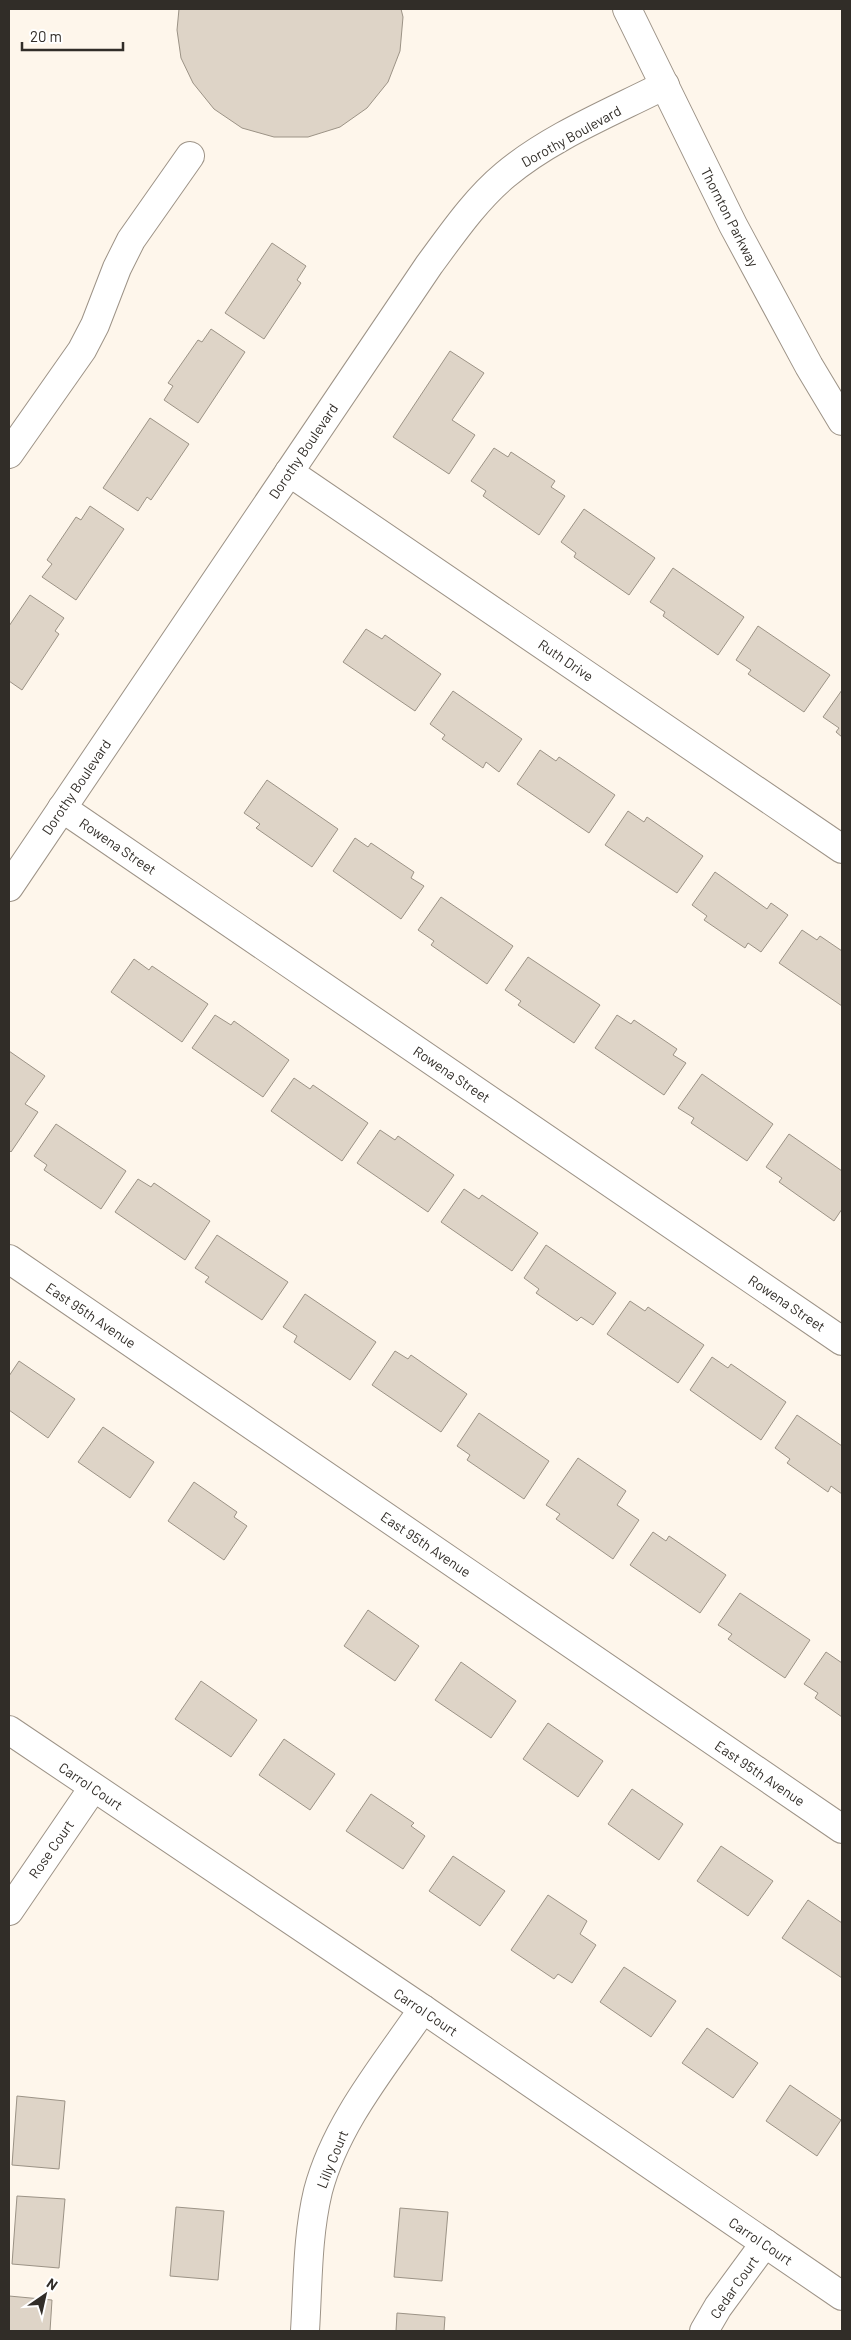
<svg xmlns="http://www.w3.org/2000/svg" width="851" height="2340" viewBox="0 0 851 2340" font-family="Barlow,sans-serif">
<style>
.building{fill:#ded4c7;stroke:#9c9386}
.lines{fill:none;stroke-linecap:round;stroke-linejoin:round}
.minor-casing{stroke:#9d9387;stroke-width:30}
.major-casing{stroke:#9d9387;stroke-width:30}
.minor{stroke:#fff;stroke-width:28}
.major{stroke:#fff;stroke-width:28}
.labels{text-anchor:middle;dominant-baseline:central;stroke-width:4;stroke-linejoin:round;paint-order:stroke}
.street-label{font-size:14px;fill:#312d28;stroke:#fff}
</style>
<rect width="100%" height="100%" fill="#fef6eb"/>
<!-- building -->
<g class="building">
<path d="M179,9h222l2,8 -3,34 -12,31 -21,26 -27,19 -32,10h-34l-32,-9 -28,-19 -21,-26 -12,-25 -4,-28z"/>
<path d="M272,243l34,23 -9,14 4,3 -37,56 -39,-26z"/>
<path d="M211,329l34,23 -47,71 -34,-23 9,-14 -5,-3 30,-43 4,2z"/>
<path d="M450,351l34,22 -32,47 23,15 -26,39 -56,-37z"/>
<path d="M150,418l39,26 -38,56 -4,-3 -9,14 -35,-23z"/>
<path d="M494,448l14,9 3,-5 44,29 -4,6 14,9 -26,39 -56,-39 3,-5 -15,-10z"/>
<path d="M90,506l34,23 -48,71 -34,-23 10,-13 -5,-4 29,-43 5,3z"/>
<path d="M584,509l71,49 -26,37 -55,-38 2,-4 -15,-11z"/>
<path d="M673,568l71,49 -26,38 -55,-39 2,-4 -15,-10z"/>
<path d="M30,595l34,23 -9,13 4,3 -37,56 -13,-9v-55z"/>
<path d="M758,626l72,49 -26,37 -56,-38 3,-4 -15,-10z"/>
<path d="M366,629l16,10 3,-4 56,39 -26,37 -72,-49z"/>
<path d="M842,690v47l-6,-5 3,-4 -16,-11z"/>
<path d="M453,691l69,48 -23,33 -13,-10 -3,6 -41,-29 3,-4 -15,-11z"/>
<path d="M540,750l16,11 3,-4 56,38 -26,38 -72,-49z"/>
<path d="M267,780l71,49 -26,38 -56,-39 4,-4 -16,-11z"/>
<path d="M628,811l16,11 3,-5 56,39 -26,37 -72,-48z"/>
<path d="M355,838l13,9 3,-4 43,29 -3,6 13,8 -23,33 -68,-48z"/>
<path d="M715,872l52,37 4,-6 17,12 -27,37 -13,-9 -3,5 -41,-28 3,-4 -15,-11z"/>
<path d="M441,897l72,49 -26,38 -56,-39 3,-4 -16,-11z"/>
<path d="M802,930l15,10 3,-4 22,15v55l-63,-43z"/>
<path d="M528,957l72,48 -26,38 -56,-38 3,-4 -16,-11z"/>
<path d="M134,959l15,11 3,-4 56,38 -26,38 -71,-50z"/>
<path d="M215,1015l16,10 3,-4 55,39 -26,37 -71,-49z"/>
<path d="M617,1015l14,9 3,-4 43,29 -4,6 13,8 -22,32 -69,-47z"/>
<path d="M9,1051l36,25 -20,28 13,8 -27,40 -2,-2z"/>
<path d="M702,1074l71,50 -26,37 -56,-38 3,-5 -16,-10z"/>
<path d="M294,1078l16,11 3,-4 55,38 -26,38 -71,-50z"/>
<path d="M56,1124l70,47 -25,38 -57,-39 3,-5 -13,-9z"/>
<path d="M380,1130l15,10 3,-4 56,39 -26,37 -71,-49z"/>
<path d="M789,1134l53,37v38l-8,12 -55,-39 3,-4 -16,-11z"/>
<path d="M138,1179l13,8 3,-4 56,38 -25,39 -70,-48z"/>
<path d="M464,1189l15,10 3,-4 56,38 -26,38 -71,-49z"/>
<path d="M217,1235l71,47 -26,38 -57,-38 4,-5 -14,-9z"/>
<path d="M546,1245l70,48 -23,32 -12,-8 -4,4 -41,-28 3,-4 -15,-11z"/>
<path d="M305,1294l71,48 -26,38 -56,-38 3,-6 -14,-9z"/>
<path d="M630,1301l15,10 3,-4 56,38 -26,38 -71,-49z"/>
<path d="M395,1351l13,8 3,-4 56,39 -26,38 -69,-47z"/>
<path d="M712,1357l16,11 3,-4 55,38 -25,38 -71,-50z"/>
<path d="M19,1361l56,38 -27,39 -39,-28v-34z"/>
<path d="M479,1413l70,48 -25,38 -57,-39 3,-5 -13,-9z"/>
<path d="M797,1415l45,31v48l-11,-8 -3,6 -41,-29 3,-4 -15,-11z"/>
<path d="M103,1427l51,35 -24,36 -52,-36z"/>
<path d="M578,1458l48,33 -9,14 22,15 -26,39 -57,-40 4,-5 -14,-9z"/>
<path d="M194,1482l43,30 -3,5 13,9 -23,34 -56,-39z"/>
<path d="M653,1532l13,9 3,-5 57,39 -26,38 -70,-48z"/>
<path d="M740,1593l70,47 -25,38 -57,-39 4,-5 -14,-9z"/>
<path d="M368,1610l51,36 -24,35 -51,-35z"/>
<path d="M826,1652l16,11v54l-27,-19 3,-5 -14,-9z"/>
<path d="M461,1662l55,39 -25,37 -56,-38z"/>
<path d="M201,1681l56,39 -26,37 -56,-38z"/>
<path d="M548,1723l55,38 -25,36 -55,-38z"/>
<path d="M284,1739l51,35 -25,36 -51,-35z"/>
<path d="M632,1789l51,35 -24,36 -51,-36z"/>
<path d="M371,1794l43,29 -3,3 14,10 -22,33 -57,-38z"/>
<path d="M721,1846l52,35 -25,35 -51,-35z"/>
<path d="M453,1856l52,35 -25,35 -51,-35z"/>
<path d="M548,1895l39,26 -7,13 16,11 -24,38 -14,-9 -4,5 -43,-29z"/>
<path d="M808,1900l34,23v55l-60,-40z"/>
<path d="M624,1967l52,34 -25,36 -51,-35z"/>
<path d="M707,2028l51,35 -25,35 -51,-35z"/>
<path d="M790,2085l51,35 -24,36 -51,-35z"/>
<path d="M17,2096l48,5 -6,68 -47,-4z"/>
<path d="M17,2196l48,3 -6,69 -47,-4z"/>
<path d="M176,2207l48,4 -6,69 -48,-4z"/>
<path d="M400,2208l48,4 -6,69 -48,-4z"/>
<path d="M9,2296l43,4 -2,31h-41z"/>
<path d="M397,2313l48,4 -1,14h-48z"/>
</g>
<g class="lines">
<defs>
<g id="minor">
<path d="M9,454l73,-104 13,-25 22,-57 14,-28 59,-84"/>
<path d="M289,472l553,377"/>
<path d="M62,808l780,533"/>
<path d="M9,887l420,-622c23,-31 46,-65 76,-90 45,-38 107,-63 160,-90"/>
<path d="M9,1259l833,570"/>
<path d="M9,1730l414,279 419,287"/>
<path d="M9,1911l84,-123"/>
<path d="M305,2331c3,-47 2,-94 13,-140 18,-68 66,-125 105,-182"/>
<path d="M704,2331l14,-24 47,-64"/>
</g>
<path id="major" d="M627,9l106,216 76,141 33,55"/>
</defs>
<!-- minor casing -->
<use href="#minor" class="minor-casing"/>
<!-- major casing -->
<use href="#major" class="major-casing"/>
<!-- minor -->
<use href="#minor" class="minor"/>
<!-- major -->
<use href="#major" class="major"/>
</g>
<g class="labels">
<!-- street labels -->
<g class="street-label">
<text transform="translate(571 136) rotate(-29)">Dorothy Boulevard</text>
<text transform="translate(730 217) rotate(63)">Thornton Parkway</text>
<text transform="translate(303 451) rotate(-56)">Dorothy Boulevard</text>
<text transform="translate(566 660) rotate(34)">Ruth Drive</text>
<text transform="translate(76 787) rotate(-56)">Dorothy Boulevard</text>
<text transform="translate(118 846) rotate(34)">Rowena Street</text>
<text transform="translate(452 1074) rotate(34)">Rowena Street</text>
<text transform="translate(787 1303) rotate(34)">Rowena Street</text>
<text transform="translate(91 1315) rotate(34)">East 95th Avenue</text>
<text transform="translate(426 1544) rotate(34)">East 95th Avenue</text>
<text transform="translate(760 1773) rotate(34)">East 95th Avenue</text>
<text transform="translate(91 1786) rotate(34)">Carrol Court</text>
<text transform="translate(51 1849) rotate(-55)">Rose Court</text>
<text transform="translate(426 2012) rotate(34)">Carrol Court</text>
<text transform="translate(332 2159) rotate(-68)">Lilly Court</text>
<text transform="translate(761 2241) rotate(34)">Carrol Court</text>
<text transform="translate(734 2287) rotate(-55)">Cedar Court</text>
</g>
</g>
<!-- border -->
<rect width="851" height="2340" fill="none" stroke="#312d28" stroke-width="20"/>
<!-- north arrow -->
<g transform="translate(45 2295) rotate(34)" stroke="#ffffff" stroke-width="4" paint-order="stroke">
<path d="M0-4L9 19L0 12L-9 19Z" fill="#312d28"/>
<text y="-8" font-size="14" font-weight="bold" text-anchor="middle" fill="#312d28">N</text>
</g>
<!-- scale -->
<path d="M22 42v8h101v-8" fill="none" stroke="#312d28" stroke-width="2.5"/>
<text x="30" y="42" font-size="15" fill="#312d28" stroke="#ffffff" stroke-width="4" paint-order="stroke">20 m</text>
</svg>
